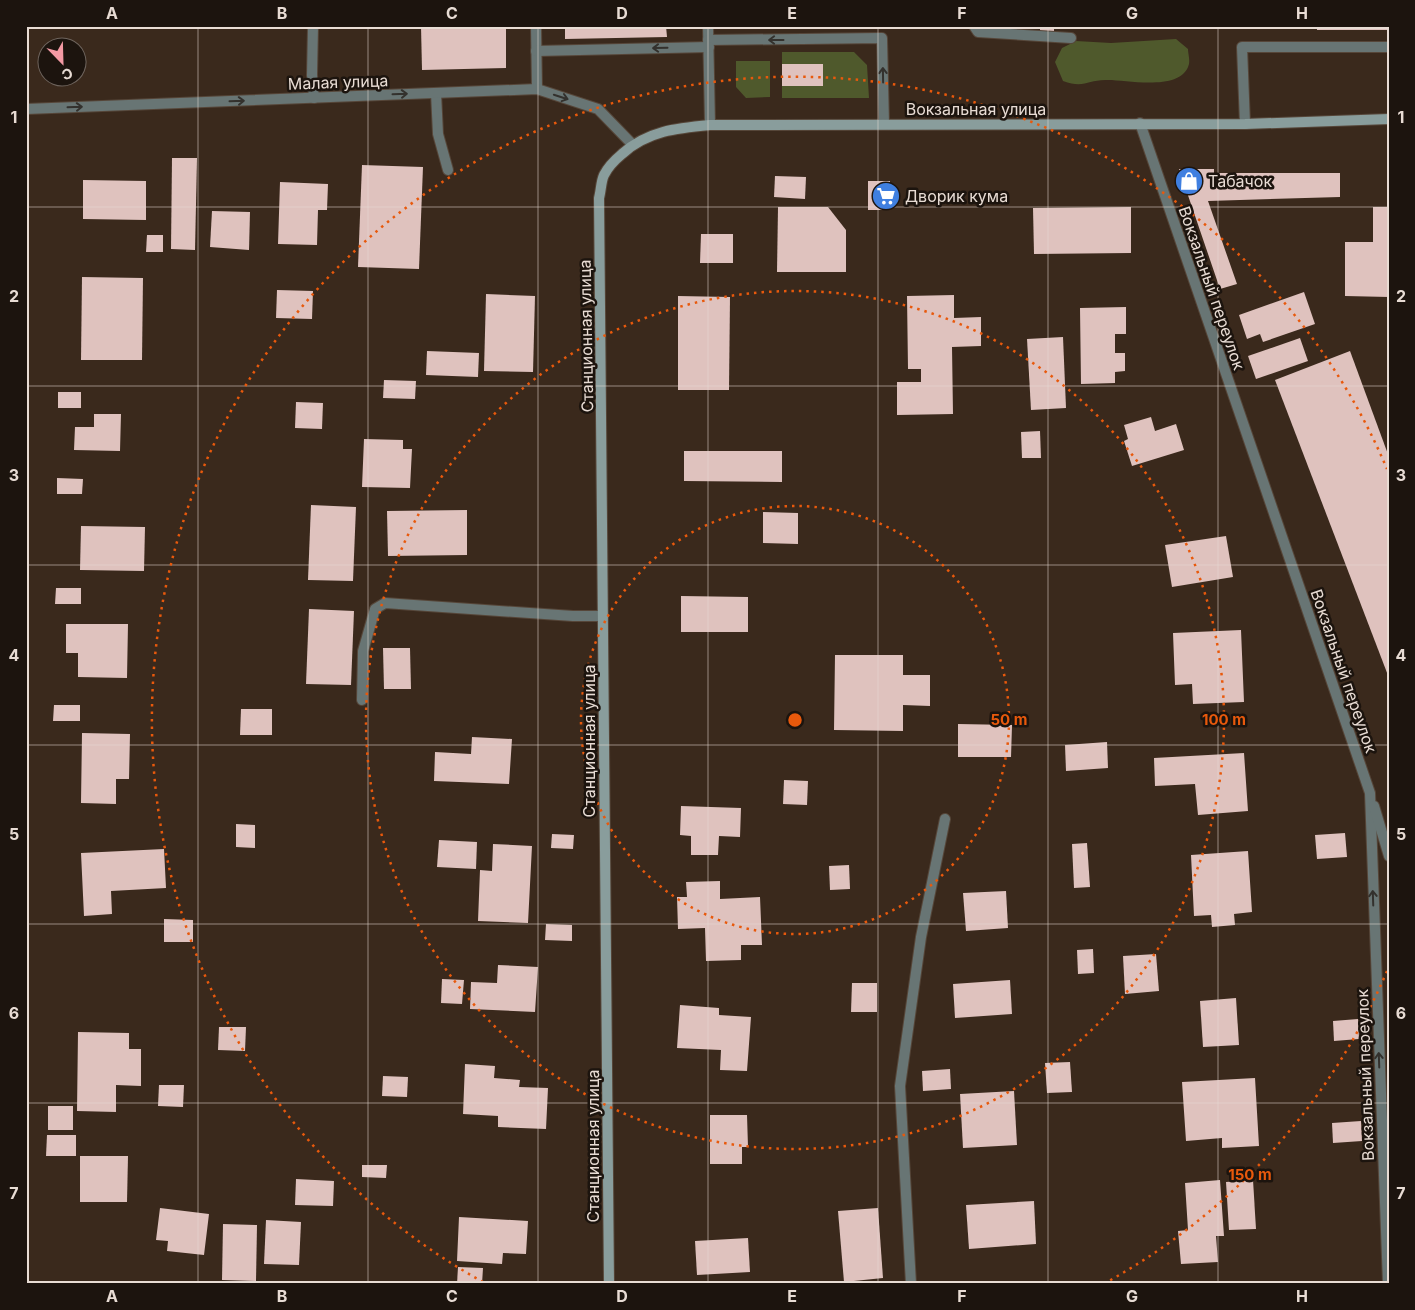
<svg xmlns="http://www.w3.org/2000/svg" width="1415" height="1310" viewBox="0 0 1415 1310" font-family="Inter,sans-serif">
<style>
.green{fill:#4f592c}
.building{fill:#dfc2be}
.lines{fill:none;stroke-linecap:round;stroke-linejoin:round}
.lane-casing{stroke:#564639;stroke-width:12}
.street-casing{stroke:#564639;stroke-width:12}
.secondary-casing{stroke:#564639;stroke-width:12}
.lane{stroke:#687574;stroke-width:10}
.street{stroke:#687574;stroke-width:10}
.secondary{stroke:#899d9c;stroke-width:10}
.oneway{stroke:#33312d}
.grid{fill:none;stroke:#e8dcd4;stroke-width:1;stroke-opacity:0.55}
.ring{fill:none;stroke:#e8590c;stroke-width:2.5;stroke-dasharray:2.5 5}
.labels{text-anchor:middle;dominant-baseline:central;stroke-width:5;stroke-linejoin:round;paint-order:stroke}
.street-label{font-size:16px;fill:#e8dcd4;stroke:#1c140e}
.poi-label{font-size:16px;fill:#e8dcd4;stroke:#1c140e;text-anchor:start}
.centre{fill:#e8590c;stroke:#1c140e;stroke-width:2.5}
.ring-label{font-size:15px;text-anchor:middle;font-weight:bold;fill:#e8590c;stroke:#1c140e;stroke-width:5;stroke-linejoin:round;paint-order:stroke}
.neatline{fill:none;stroke:#e8dcd4;stroke-width:2}
.grid-label{font-size:16px;text-anchor:middle;font-weight:bold;fill:#e8dcd4}
</style>
<rect width="100%" height="100%" fill="#3a291c"/>
<!-- green -->
<g class="green">
<path d="M1176,39l12,10c0,4 2,11 1,15 -7,28 -61,16 -81,16 -20,-1 -23,9 -45,1l-8,-19 7,-14 14,-7 35,2z"/>
<path d="M782,52h72l13,13 2,33h-87v-12h41v-22h-41z"/>
<path d="M736,61h34v36l-24,1 -10,-11z"/>
</g>
<!-- building -->
<g class="building">
<path d="M421,26h85v42l-84,2z"/>
<path d="M565,26h101l1,11 -102,2z"/>
<rect x="1040" y="26" width="14" height="5"/>
<rect x="1317" y="26" width="72" height="4"/>
<rect x="782" y="64" width="41" height="22"/>
<path d="M172,158h25l-2,92 -24,-1z"/>
<path d="M362,165l61,2 -4,102 -61,-2z"/>
<path d="M1179,169h35v4h126v24l-132,4 29,83 -17,5z"/>
<path d="M775,176l31,1 -1,22 -31,-2z"/>
<path d="M83,180l63,1v39l-63,-1z"/>
<rect x="868" y="181" width="22" height="29"/>
<path d="M280,182l48,2 -1,26h-9l-1,35 -39,-1z"/>
<path d="M778,207h50l18,23v42h-69z"/>
<path d="M1131,207v46l-97,1 -1,-46z"/>
<path d="M1373,207h16v90l-44,-1v-54h28z"/>
<path d="M212,211l38,1 -1,38 -39,-3z"/>
<path d="M701,234h32v29h-33z"/>
<path d="M147,235h16v17h-17z"/>
<path d="M82,277l61,1 -1,82h-61z"/>
<path d="M277,290l36,1 -1,28 -36,-1z"/>
<path d="M1304,292l11,32 -52,18 -3,-8 -13,5 -8,-24z"/>
<path d="M486,294l49,2 -2,76 -49,-1z"/>
<path d="M954,295v23l27,-1v29l-29,1 1,67 -56,1v-33h24v-13h-13l-1,-73z"/>
<path d="M678,296l52,1 -1,93h-51z"/>
<path d="M1126,307v27h-11v19h10v18l-10,1v11l-34,1 -1,-76z"/>
<path d="M1063,337l3,71 -35,2 -4,-71z"/>
<path d="M1300,338l8,23 -52,18 -8,-23z"/>
<path d="M427,351l52,2 -1,24 -52,-2z"/>
<path d="M1350,351l39,106v221l-114,-298z"/>
<path d="M384,380l32,1 -1,18 -32,-1z"/>
<rect x="58" y="392" width="23" height="16"/>
<path d="M296,402l27,1 -1,26 -27,-1z"/>
<path d="M94,414h27l-1,37 -46,-1 1,-23h19z"/>
<path d="M1151,417l4,14 21,-7 8,26 -52,16 -8,-25 4,-2 -4,-14z"/>
<path d="M1040,431l1,27h-19l-1,-26z"/>
<path d="M364,439l39,1v9h9l-2,39 -48,-1z"/>
<path d="M684,451h98v31l-98,-1z"/>
<path d="M57,478l26,1 -1,15h-25z"/>
<path d="M311,505l45,2 -3,74 -45,-1z"/>
<path d="M467,510v45l-79,1 -1,-45z"/>
<path d="M763,512l35,1v31l-35,-1z"/>
<path d="M81,526l64,1 -1,44 -64,-1z"/>
<path d="M1226,536l7,41 -61,10 -7,-42z"/>
<path d="M56,588h25v16h-26z"/>
<path d="M681,596l67,1v35h-67z"/>
<path d="M309,609l45,2 -3,74 -45,-1z"/>
<path d="M66,624h62l-1,54 -49,-1v-24h-12z"/>
<path d="M1241,630l3,72 -51,2 -1,-20 -17,1 -2,-52z"/>
<path d="M383,648h27l1,41h-27z"/>
<path d="M835,655h68v20h27v31l-27,-1v26l-69,-1z"/>
<path d="M54,705h26v16h-27z"/>
<path d="M241,709h31v26h-32z"/>
<path d="M958,724l54,1 -1,32h-53z"/>
<path d="M82,733l48,1 -1,45h-13v25l-35,-1z"/>
<path d="M472,737l40,2 -3,45 -75,-3 1,-29 36,2z"/>
<path d="M1107,742l1,26 -42,3 -1,-26z"/>
<path d="M1244,753l4,58 -50,4 -3,-31 -40,2 -1,-28z"/>
<path d="M784,780l24,1 -1,24 -24,-1z"/>
<path d="M681,806l60,2 -1,29 -21,-1 -1,19h-27v-19l-11,-1z"/>
<path d="M236,824l19,1v23l-19,-1z"/>
<path d="M1345,833l2,24 -30,2 -2,-24z"/>
<path d="M552,834l22,1 -1,14 -22,-1z"/>
<path d="M439,840l38,2 -1,27 -39,-2z"/>
<path d="M1087,843l3,44 -16,1 -2,-44z"/>
<path d="M493,844l39,2 -4,77 -50,-2 2,-51 12,1z"/>
<path d="M164,849l2,39 -55,3 1,23 -28,2 -3,-63z"/>
<path d="M1248,851l4,61 -18,2 1,11 -23,2 -1,-12 -17,1 -3,-61z"/>
<path d="M849,865l1,24 -20,1 -1,-24z"/>
<path d="M720,881v18l40,-2 2,48h-21v15l-35,1 -1,-33 -27,1 -1,-32h10l-1,-15z"/>
<path d="M1006,891l2,37 -42,3 -3,-38z"/>
<path d="M164,919l29,1v22h-29z"/>
<path d="M546,924l26,1v16l-27,-1z"/>
<path d="M1093,949l1,24 -16,1 -1,-24z"/>
<path d="M1156,954l3,37 -34,3 -2,-38z"/>
<path d="M498,965l40,2 -3,45 -65,-3 1,-27 26,1z"/>
<path d="M442,979l22,1 -2,24 -21,-1z"/>
<path d="M1010,980l2,34 -57,4 -2,-34z"/>
<path d="M852,983h25v29h-26z"/>
<path d="M1236,998l3,47 -36,2 -3,-46z"/>
<path d="M680,1005l39,3v7l32,2 -4,54 -27,-1 1,-20 -44,-2z"/>
<path d="M1358,1019l1,20 -25,2 -1,-20z"/>
<path d="M219,1027h27l-1,24 -27,-1z"/>
<path d="M78,1032l51,1v16h12v37l-25,-1v27l-39,-1z"/>
<path d="M1070,1062l2,30 -25,1 -2,-30z"/>
<path d="M465,1064l30,2 -1,12 26,2 -1,7 29,1 -2,41 -48,-2v-11l-35,-2z"/>
<path d="M950,1069l1,20 -28,2 -1,-20z"/>
<path d="M383,1076l25,1 -1,20 -25,-1z"/>
<path d="M1255,1078l4,68 -37,2v-10l-36,3 -4,-59z"/>
<path d="M159,1085h25l-1,22 -25,-1z"/>
<path d="M1014,1091l3,54 -54,3 -3,-54z"/>
<rect x="48" y="1106" width="25" height="24"/>
<path d="M710,1115h37l1,32h-6v17h-32z"/>
<path d="M1361,1121l1,20 -29,2 -1,-20z"/>
<path d="M47,1135h29v21h-30z"/>
<path d="M80,1156h48l-1,46h-47z"/>
<path d="M362,1165h25l-1,13 -24,-1z"/>
<path d="M296,1179l38,2 -1,25 -38,-1z"/>
<path d="M1220,1180l4,56h-8l2,26 -37,2 -3,-33 10,-1 -3,-47z"/>
<path d="M1253,1180l3,49 -27,1 -3,-48z"/>
<path d="M1034,1201l2,43 -67,5 -3,-44z"/>
<path d="M160,1208l49,6 -5,41 -37,-4 1,-10 -12,-1z"/>
<path d="M878,1208l5,70 -39,4 -6,-71z"/>
<path d="M459,1217l69,4 -2,33 -23,-1 -1,11 -45,-3z"/>
<path d="M266,1220l35,2 -2,43 -35,-1z"/>
<path d="M223,1224l34,1 -1,56 -34,-1z"/>
<path d="M748,1238l2,34 -53,3 -2,-34z"/>
<path d="M458,1267l25,1 -1,16h-25z"/>
</g>
<g class="lines">
<defs>
<g id="lane">
<path d="M313,26l-1,49 2,23"/>
<path d="M536,26l1,63"/>
<path d="M708,26l2,99"/>
<path d="M974,26l4,6 93,6"/>
<path d="M708,40l174,-2 2,86"/>
<path d="M536,51l173,-4"/>
<path d="M436,93l2,41 10,36"/>
<path d="M1245,124l-3,-77h147"/>
<path d="M362,700l1,-49 12,-42 10,-6 188,13h30"/>
<path d="M911,1284l-11,-198 21,-149 24,-118"/>
</g>
<g id="street">
<path d="M26,109l511,-20 61,20 34,35"/>
<path d="M1140,123l230,670 18,491"/>
<path d="M1374,806l15,50"/>
</g>
<path id="secondary" d="M609,1284l-10,-1086c2,-7 2,-17 5,-23 4,-8 12,-16 18,-21 25,-23 55,-26 88,-29l535,-1 144,-5"/>
</defs>
<!-- lane casing -->
<use href="#lane" class="lane-casing"/>
<!-- street casing -->
<use href="#street" class="street-casing"/>
<!-- secondary casing -->
<use href="#secondary" class="secondary-casing"/>
<!-- lane -->
<use href="#lane" class="lane"/>
<!-- street -->
<use href="#street" class="street"/>
<!-- secondary -->
<use href="#secondary" class="secondary"/>
</g>
<!-- one-way arrows -->
<defs><path id="oneway-shaft" d="M-6 0H5M1.5-3L5.5 0L1.5 3" fill="none" stroke-width="1.6" stroke-linecap="round" stroke-linejoin="round" transform="scale(1.25)"/></defs>
<g class="oneway">
<use href="#oneway-shaft" transform="translate(776 40) rotate(180)"/>
<use href="#oneway-shaft" transform="translate(660 48) rotate(179)"/>
<use href="#oneway-shaft" transform="translate(883 75) rotate(-91)"/>
<use href="#oneway-shaft" transform="translate(400 94) rotate(-2)"/>
<use href="#oneway-shaft" transform="translate(561 97) rotate(18)"/>
<use href="#oneway-shaft" transform="translate(237 101) rotate(-2)"/>
<use href="#oneway-shaft" transform="translate(75 107) rotate(-2)"/>
<use href="#oneway-shaft" transform="translate(1373 898) rotate(-92)"/>
<use href="#oneway-shaft" transform="translate(1379 1060) rotate(-92)"/>
</g>
<!-- grid -->
<path class="grid" d="M198,26v1258M368,26v1258M538,26v1258M708,26v1258M878,26v1258M1048,26v1258M1218,26v1258M26,207h1363M26,386h1363M26,565h1363M26,745h1363M26,924h1363M26,1103h1363"/>
<!-- distance rings -->
<g class="ring">
<circle cx="795" cy="720" r="214"/>
<circle cx="795" cy="720" r="429"/>
<path d="M1387 971A643 643 0 0 1 1107 1282M483 1282A643 643 0 1 1 1387 469"/>
</g>
<!-- icons -->
<defs>
<symbol id="shop-disc" viewBox="-11 -11 22 22"><circle r="9.5" fill="#3f7fe0" stroke="#1c140e"/><path d="M-5-2.5h2.3a2.7 3.5 0 0 1 5.4 0H5L5.5 6h-11ZM-1.5-2.5h3a1.5 2.3 0 0 0-3 0Z" fill="#fff"/></symbol>
<symbol id="supermarket-disc" viewBox="-11 -11 22 22"><circle r="9.5" fill="#3f7fe0" stroke="#1c140e"/><path d="M-6-5.5h2.5l.6 2H6L4.5 2H-2.5L-4.4-4H-6ZM-1.5 3.2a1.3 1.3 0 1 0 .1 0ZM3 3.2a1.3 1.3 0 1 0 .1 0Z" fill="#fff"/></symbol>
</defs>
<g fill-rule="evenodd">
<use href="#shop-disc" x="1173" y="165" width="32" height="32"/>
<use href="#supermarket-disc" x="870" y="180" width="32" height="32"/>
</g>
<g class="labels">
<!-- street labels -->
<g class="street-label">
<text transform="translate(338 82) rotate(-2)">Малая улица</text>
<text x="976" y="109">Вокзальная улица</text>
<text transform="translate(1212 288) rotate(71)">Вокзальный переулок</text>
<text transform="translate(586 336) rotate(-91)">Станционная улица</text>
<text transform="translate(1344 671) rotate(71)">Вокзальный переулок</text>
<text transform="translate(589 741) rotate(-90)">Станционная улица</text>
<text transform="translate(1365 1075) rotate(-92)">Вокзальный переулок</text>
<text transform="translate(593 1146) rotate(-90)">Станционная улица</text>
</g>
<!-- poi labels -->
<g class="poi-label">
<text x="1208" y="181">Табачок</text>
<text x="905" y="196">Дворик кума</text>
</g>
</g>
<circle cx="795" cy="720" r="8" class="centre"/>
<g class="ring-label">
<text x="1009" y="725">50 m</text>
<text x="1224" y="725">100 m</text>
<text x="1250" y="1180">150 m</text>
</g>
<!-- border -->
<rect width="1415" height="1310" fill="none" stroke="#1c140e" stroke-width="55"/>
<!-- north arrow -->
<g transform="translate(62 62) rotate(157)"><circle r="24" fill="#1c140e" stroke="#6e645d"/>
<path d="M0-4L9 19L0 12L-9 19Z" fill="#f49aa4"/>
<text y="-8" font-size="14" font-weight="bold" text-anchor="middle" fill="#e8dcd4">С</text>
</g>
<rect x="28" y="28" width="1360" height="1254" class="neatline"/>
<g class="grid-label">
<text x="112" y="19">A</text>
<text x="282" y="19">B</text>
<text x="452" y="19">C</text>
<text x="622" y="19">D</text>
<text x="792" y="19">E</text>
<text x="962" y="19">F</text>
<text x="1132" y="19">G</text>
<text x="1302" y="19">H</text>
<text x="14" y="123">1</text>
<text x="1401" y="123">1</text>
<text x="14" y="302">2</text>
<text x="1401" y="302">2</text>
<text x="14" y="481">3</text>
<text x="1401" y="481">3</text>
<text x="14" y="661">4</text>
<text x="1401" y="661">4</text>
<text x="14" y="840">5</text>
<text x="1401" y="840">5</text>
<text x="14" y="1019">6</text>
<text x="1401" y="1019">6</text>
<text x="14" y="1199">7</text>
<text x="1401" y="1199">7</text>
<text x="112" y="1302">A</text>
<text x="282" y="1302">B</text>
<text x="452" y="1302">C</text>
<text x="622" y="1302">D</text>
<text x="792" y="1302">E</text>
<text x="962" y="1302">F</text>
<text x="1132" y="1302">G</text>
<text x="1302" y="1302">H</text>
</g>
</svg>
